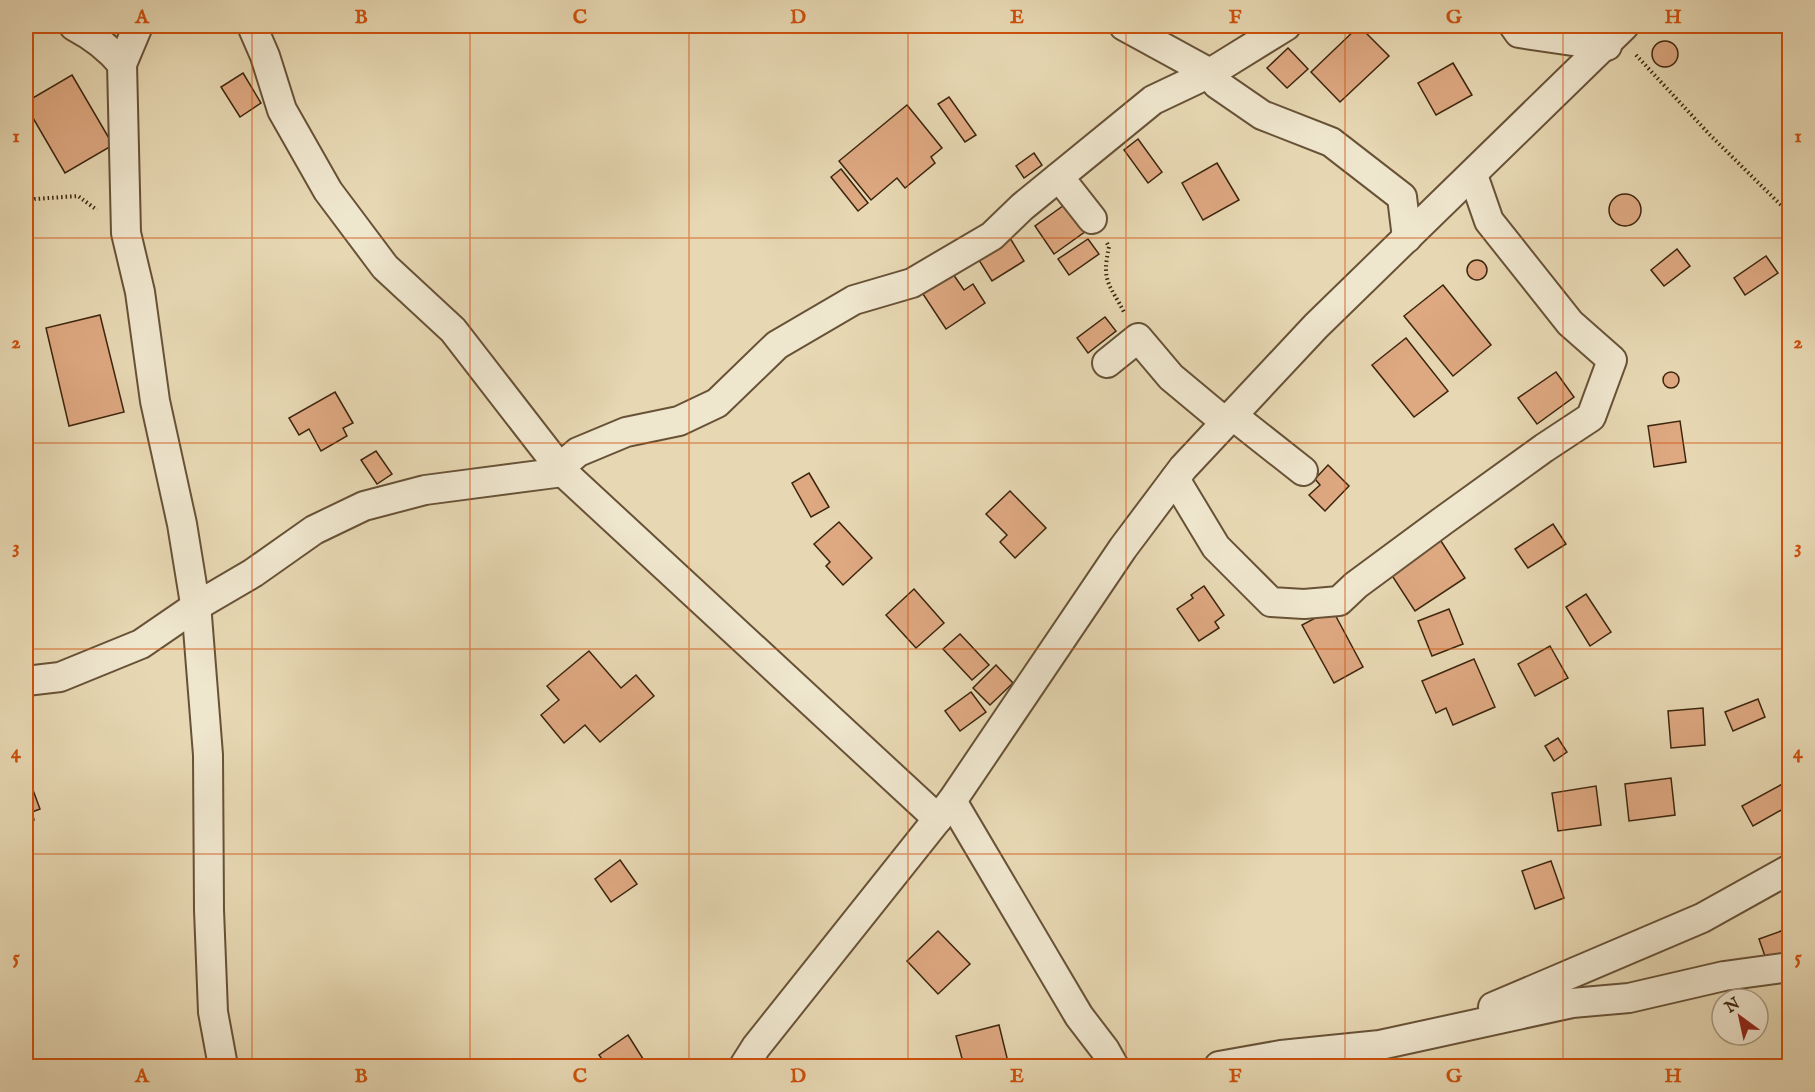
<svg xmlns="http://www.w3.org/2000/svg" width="1815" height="1092" viewBox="0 0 1815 1092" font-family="'IM FELL English',serif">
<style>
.building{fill:#dea881;stroke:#3d250e;stroke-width:1.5}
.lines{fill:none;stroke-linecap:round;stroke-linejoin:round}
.minor-casing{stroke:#685237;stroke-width:32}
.path{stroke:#3d250e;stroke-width:4;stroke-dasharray:1.5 3;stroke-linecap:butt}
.minor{stroke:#efe6ce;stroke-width:28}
.grid{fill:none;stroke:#ce510c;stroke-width:1.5;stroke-opacity:0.55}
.neatline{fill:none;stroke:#ce510c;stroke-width:2}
.grid-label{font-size:20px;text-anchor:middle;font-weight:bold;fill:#ce510c}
</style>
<rect width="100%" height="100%" fill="#e7d8b3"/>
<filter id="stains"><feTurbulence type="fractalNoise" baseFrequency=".00333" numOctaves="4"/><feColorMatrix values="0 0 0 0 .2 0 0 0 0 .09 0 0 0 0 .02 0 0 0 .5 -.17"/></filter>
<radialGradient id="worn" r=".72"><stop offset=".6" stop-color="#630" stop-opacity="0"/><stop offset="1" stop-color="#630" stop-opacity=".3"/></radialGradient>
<!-- building -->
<g class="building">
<path d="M1359,26l30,30 -49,46 -29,-30z"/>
<circle cx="1665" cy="54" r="13"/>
<path d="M1288,48l20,21 -21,19 -20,-20z"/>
<path d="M1453,63l19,32 -36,20 -18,-32z"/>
<path d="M243,73l18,30 -21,14 -19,-30z"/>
<path d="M72,75l41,70 -48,28 -39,-67v-4z"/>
<path d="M949,97l27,38 -11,7 -27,-38z"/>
<path d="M907,105l35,43 -11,9 4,6 -30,25 -8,-10 -26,22 -32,-39z"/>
<path d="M1138,139l24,33 -14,11 -24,-33z"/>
<path d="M1034,153l8,12 -18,13 -8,-12z"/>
<path d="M1217,163l22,37 -36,20 -21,-37z"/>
<path d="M841,169l27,34 -10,8 -27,-34z"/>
<circle cx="1625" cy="210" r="16"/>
<path d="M1067,203l19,28 -32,23 -19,-28z"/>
<path d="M1010,238l14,23 -32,20 -15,-24z"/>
<path d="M1088,239l11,15 -30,21 -11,-16z"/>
<path d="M1677,249l13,17 -26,20 -13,-16z"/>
<path d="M1766,256l12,17 -33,22 -11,-17z"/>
<circle cx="1477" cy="270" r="10"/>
<path d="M953,274l11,16 9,-6 12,19 -39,26 -23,-35z"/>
<path d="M1443,285l48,60 -38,31 -49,-60z"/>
<path d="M100,315l24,97 -55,14 -23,-98z"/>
<path d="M1105,317l11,14 -28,22 -11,-15z"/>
<path d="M1406,338l42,53 -34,26 -42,-52z"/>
<circle cx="1671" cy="380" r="8"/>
<path d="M1556,372l18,25 -37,27 -19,-26z"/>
<path d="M335,392l18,31 -10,5 4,8 -26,15 -12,-22 -10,6 -10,-17z"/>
<path d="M1680,421l6,41 -32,5 -6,-41z"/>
<path d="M376,451l16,23 -15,10 -16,-24z"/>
<path d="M1328,465l21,21 -24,25 -16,-16 11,-10 -5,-6z"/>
<path d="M809,473l20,34 -18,10 -19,-34z"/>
<path d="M1010,491l36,37 -31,30 -15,-16 7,-7 -21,-21z"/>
<path d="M839,522l33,36 -29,27 -17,-19 4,-4 -16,-18z"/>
<path d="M1553,524l13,20 -38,24 -13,-19z"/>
<path d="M1439,538l26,40 -50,33 -26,-40z"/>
<path d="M1204,586l20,29 -9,7 4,6 -20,13 -22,-32 16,-11 -2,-3z"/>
<path d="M914,589l30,34 -28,25 -30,-33z"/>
<path d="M1586,594l25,38 -21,14 -24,-39z"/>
<path d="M1332,609l31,58 -29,16 -32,-58z"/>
<path d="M1449,609l14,35 -31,12 -14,-35z"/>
<path d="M960,634l29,31 -17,15 -29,-31z"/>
<path d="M1550,646l18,32 -33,18 -17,-32z"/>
<path d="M589,651l32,37 15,-13 18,21 -54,46 -15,-17 -21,18 -23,-28 18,-15 -12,-14z"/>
<path d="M1474,659l21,48 -42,18 -7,-17 -10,5 -14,-32z"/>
<path d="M996,665l17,18 -23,22 -17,-17z"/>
<path d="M971,692l15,20 -26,19 -15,-20z"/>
<path d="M1758,699l7,18 -32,14 -8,-19z"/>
<path d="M1703,708l2,37 -34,3 -3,-37z"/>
<path d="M1558,738l9,14 -13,9 -9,-15z"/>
<path d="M26,771l14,38 -8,3 2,8 -8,4z"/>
<path d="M1671,778l4,37 -46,6 -4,-37z"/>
<path d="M1786,782l4,6v17l-37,21 -11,-20z"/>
<path d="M1596,786l5,39 -43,6 -6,-38z"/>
<path d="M620,860l17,24 -26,18 -16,-23z"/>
<path d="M1551,861l13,37 -29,11 -13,-38z"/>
<path d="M1784,930l6,15v8l-23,9 -8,-23z"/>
<path d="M938,931l32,33 -32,30 -31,-33z"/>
<path d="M999,1025l10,41h-45l-8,-30z"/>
<path d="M628,1035l17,27 -7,4h-31l-8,-11z"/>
</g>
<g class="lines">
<defs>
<g id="minor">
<path d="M74,26c19,10 34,21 48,38l4,169 14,59 15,109 27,123 15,92 11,139 1,155 4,102 10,54"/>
<path d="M252,26l13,30 17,54 46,81 57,76 68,63 110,142 375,347"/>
<path d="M1124,26l86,47 7,11 45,31 69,27 71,55 5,41"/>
<path d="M1514,26l5,7 88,13"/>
<path d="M122,64l16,-38"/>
<path d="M1059,177l33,42"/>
<path d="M1107,363l31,-25 33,39 54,45"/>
<path d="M1232,415l71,56"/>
<path d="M559,468l19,-16 48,-20 53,-11 38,-18 60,-58 77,-45 58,-17 80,-47 30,-29 131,-107 57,-27 76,-47"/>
<path d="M1175,479l41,68 55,55 33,2 35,-3 17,-16 88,-65 100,-72 47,-31 21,-57 -42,-37 -81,-102 -16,-46"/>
<path d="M26,681l34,-4 81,-33 54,-37 58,-34 61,-43 50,-24 61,-16 138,-18"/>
<path d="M952,801l127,215 26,34 9,16"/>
<path d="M1493,1007l209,-89 88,-49"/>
<path d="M744,1066l12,-19 196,-246 171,-253 60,-80 133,-142 308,-300"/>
<path d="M1219,1066l62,-11 99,-10 192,-42 57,-5 95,-22 66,-9"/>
</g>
</defs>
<!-- minor casing -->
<use href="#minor" class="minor-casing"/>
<!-- path -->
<g class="path">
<path d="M1636,55l74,80 80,79"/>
<path d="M26,203l9,-4 43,-3 19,14"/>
<path d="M1107,243l2,4c-8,36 1,37 16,67"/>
</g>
<!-- minor -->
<use href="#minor" class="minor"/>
</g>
<!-- grid -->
<path class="grid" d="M252,26v1040M470,26v1040M689,26v1040M908,26v1040M1126,26v1040M1345,26v1040M1563,26v1040M26,238h1764M26,443h1764M26,649h1764M26,854h1764"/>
<!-- margin -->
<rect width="1815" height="1092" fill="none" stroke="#e7d8b3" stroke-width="66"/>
<!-- north arrow -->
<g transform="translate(1740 1017) rotate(327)"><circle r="28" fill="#efe6ce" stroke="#a89981" stroke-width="1.5"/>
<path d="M0-4.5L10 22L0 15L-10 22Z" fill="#8f2418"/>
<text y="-9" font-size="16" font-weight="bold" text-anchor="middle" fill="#3d250e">N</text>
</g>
<rect x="33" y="33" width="1749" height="1026" class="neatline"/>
<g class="grid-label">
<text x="142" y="23">A</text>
<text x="361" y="23">B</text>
<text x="580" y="23">C</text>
<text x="798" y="23">D</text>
<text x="1017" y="23">E</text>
<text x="1235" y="23">F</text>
<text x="1454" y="23">G</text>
<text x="1673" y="23">H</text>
<text x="16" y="142">1</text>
<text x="1798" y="142">1</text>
<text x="16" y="348">2</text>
<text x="1798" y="348">2</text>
<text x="16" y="553">3</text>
<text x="1798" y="553">3</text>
<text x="16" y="758">4</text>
<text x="1798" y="758">4</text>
<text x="16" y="963">5</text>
<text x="1798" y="963">5</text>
<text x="142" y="1082">A</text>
<text x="361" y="1082">B</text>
<text x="580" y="1082">C</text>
<text x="798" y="1082">D</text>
<text x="1017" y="1082">E</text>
<text x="1235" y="1082">F</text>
<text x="1454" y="1082">G</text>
<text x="1673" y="1082">H</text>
</g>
<rect width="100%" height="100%" filter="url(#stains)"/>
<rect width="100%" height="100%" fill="url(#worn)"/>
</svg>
